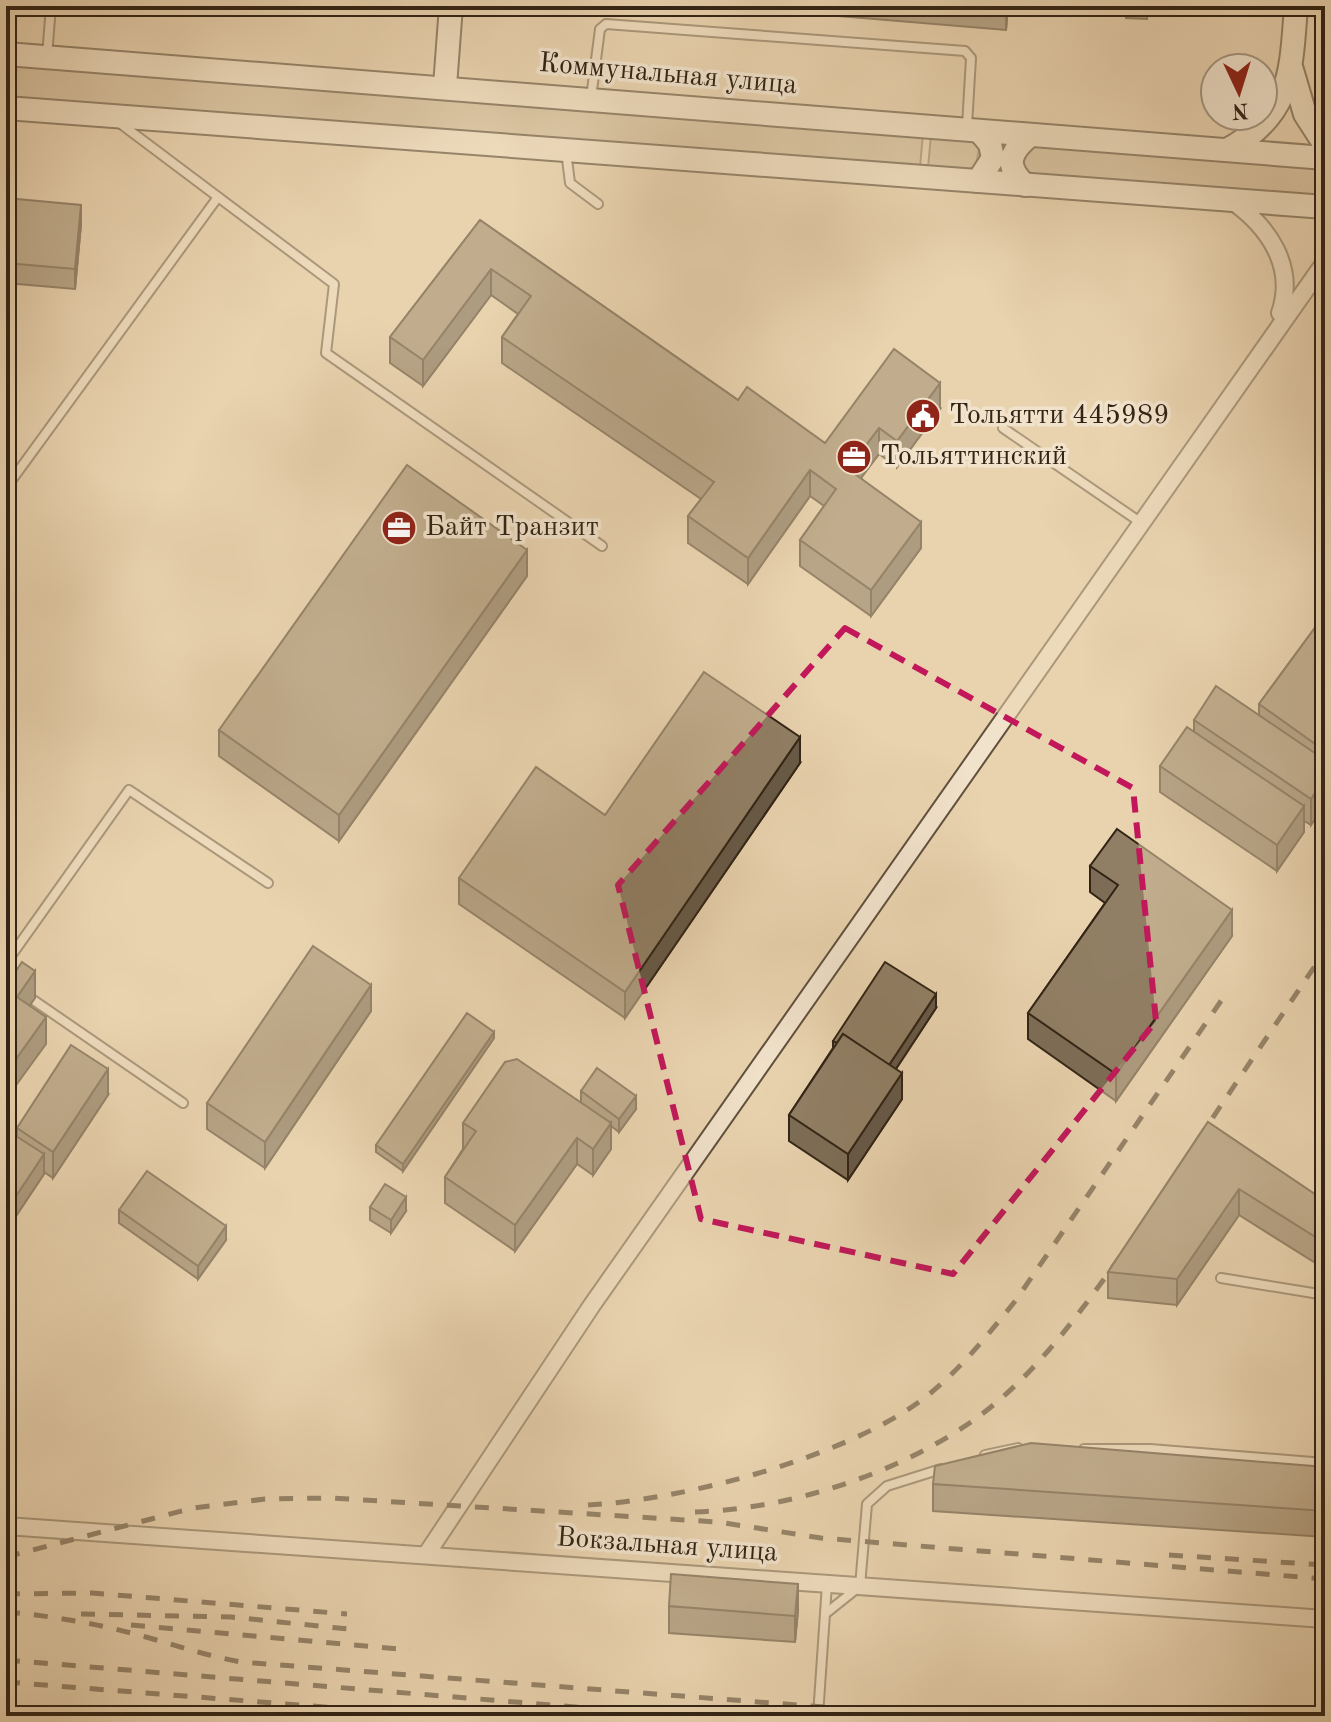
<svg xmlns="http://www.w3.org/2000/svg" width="1331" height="1722" viewBox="0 0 1331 1722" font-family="'Old Standard TT',serif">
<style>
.green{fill:#cab595;stroke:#7e6c55;stroke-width:2}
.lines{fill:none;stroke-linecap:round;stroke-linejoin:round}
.lane-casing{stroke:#60503c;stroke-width:12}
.street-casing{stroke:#60503c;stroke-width:20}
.secondary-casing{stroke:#322415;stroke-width:26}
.lane{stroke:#f1e2cb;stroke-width:8}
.street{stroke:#f1e2cb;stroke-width:16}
.secondary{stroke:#f1e2cb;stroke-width:22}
.rail{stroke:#322415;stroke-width:5;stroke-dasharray:14 14;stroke-linecap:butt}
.wall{fill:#7d6d57;stroke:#322415;stroke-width:2}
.shaded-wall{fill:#665947;stroke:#322415;stroke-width:2}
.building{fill:#917f65;stroke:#322415;stroke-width:2}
.marked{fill:none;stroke:#c2185b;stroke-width:6;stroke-dasharray:16 10;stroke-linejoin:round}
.labels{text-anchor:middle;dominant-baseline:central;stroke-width:7;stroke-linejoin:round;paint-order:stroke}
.street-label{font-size:28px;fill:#322415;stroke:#f1e2cb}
.poi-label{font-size:28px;fill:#322415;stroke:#f1e2cb;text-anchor:start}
</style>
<rect width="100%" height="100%" fill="#e9d3af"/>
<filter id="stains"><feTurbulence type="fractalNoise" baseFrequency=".0025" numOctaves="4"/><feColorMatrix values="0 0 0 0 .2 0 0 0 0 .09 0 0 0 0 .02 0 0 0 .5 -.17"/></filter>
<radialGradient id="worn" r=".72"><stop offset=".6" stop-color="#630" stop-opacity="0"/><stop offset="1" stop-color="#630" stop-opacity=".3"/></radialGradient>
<!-- green -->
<g class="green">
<path d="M6,65l917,69 -3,33 -914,-70z"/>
<path d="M931,135l42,6 6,9 -3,15 -8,5 -40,-2z"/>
<path d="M1029,145l296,22v31l-296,-24 -5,-2 -2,-19z"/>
</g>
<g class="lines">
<defs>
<g id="lane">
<path d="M47,56l4,-50"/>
<path d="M591,98l9,-69 6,-5 359,27 6,7 -4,68"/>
<path d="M121,124l213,160 -8,69 276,193"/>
<path d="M566,151l4,32 28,21"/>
<path d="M1003,428l137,94"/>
<path d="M6,488l212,-291"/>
<path d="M6,963l123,-173 139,93"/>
<path d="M26,995l157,108"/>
<path d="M1221,1278l104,17"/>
<path d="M1084,1449h66l175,14"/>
<path d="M985,1455l33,-7"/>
<path d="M825,1614l35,-28 7,-82 20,-18 54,-17"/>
<path d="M818,1716l9,-132"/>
</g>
<g id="street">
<path d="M1232,201c37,26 64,66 48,112"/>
<path d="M6,1526l1319,93"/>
<path d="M426,1555l166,-250 733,-1043"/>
</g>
<g id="secondary">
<path d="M6,54l1319,104"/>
<path d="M1292,70l13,44 20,31"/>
<path d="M445,86l6,-80"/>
<path d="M6,108l1319,99"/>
<path d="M1227,150c65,-35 64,-78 69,-144"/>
<path d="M978,181l15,-23 -3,-14 -10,-12"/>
<path d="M1025,185c-20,-19 -16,-32 4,-49"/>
</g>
</defs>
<!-- lane casing -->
<use href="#lane" class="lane-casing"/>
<!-- street casing -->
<use href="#street" class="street-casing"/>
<!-- secondary casing -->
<use href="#secondary" class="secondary-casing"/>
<!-- lane -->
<use href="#lane" class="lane"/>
<!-- street -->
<use href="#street" class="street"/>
<!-- secondary -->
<use href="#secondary" class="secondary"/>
<!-- rail -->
<g class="rail">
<path d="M1197,1141l128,-190"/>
<path d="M588,1505c96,-5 253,-47 331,-103 38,-28 68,-66 97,-102l207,-302"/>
<path d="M695,1512c94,-3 199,-37 276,-90 62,-43 108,-108 151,-168"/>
<path d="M1169,1555l156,10"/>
<path d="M6,1557l187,-49 72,-9 67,-1 386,24 103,16 504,41"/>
<path d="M6,1594l86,-1 255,21"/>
<path d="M6,1612c47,4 94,12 140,25 32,9 62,19 95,25l699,54"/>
<path d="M81,1614l150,3 117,12"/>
<path d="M131,1625l279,25"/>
<path d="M6,1660l679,56"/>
<path d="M6,1682l433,34"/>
</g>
</g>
<!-- wall -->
<g class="wall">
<path d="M815,6h193l-2,24 -191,-16z"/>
<path d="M1126,6h22l-1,13 -21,-1z"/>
<path d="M6,198l75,26 -6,65 -69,-6z"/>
<path d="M480,220l258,180 87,43 115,-34 -43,58 -18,-13 -18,24 60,70 -50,68 -71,-50v-26l24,-34 -14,-10 -62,88 -60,-41v-27l13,-17 -199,-136v-26l16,-23 -27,-19 -68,91 -33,-23v-26z"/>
<path d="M527,576l-188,265 -120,-85v-26z"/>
<path d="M1325,614v190l-14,21 -7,-4v11l-27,39 -117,-79v-26l34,-34v-12l65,-5v-11z"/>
<path d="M800,763l-175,255 -166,-114v-26l146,-63z"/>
<path d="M1090,866l142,70 -116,165 -88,-62v-26l77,-110 -15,-11z"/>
<path d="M936,1008l-40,61 6,30 -54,81 -59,-39v-26l44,-67v-7z"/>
<path d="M371,1011l-106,157 -58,-39v-26z"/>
<path d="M494,1038l-91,133 -27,-19v-7z"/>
<path d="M581,1091l55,18 -17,23 -8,-6v23l-18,26 -16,-11 -62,87 -70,-48v-26l18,-28v-26l118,-21z"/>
<path d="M108,1095l-55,83 -9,-6v2l-38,57v-79l11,-16v-8z"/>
<path d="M1208,1122l117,79v68l-86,-54 -62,90 -69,-7v-26z"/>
<path d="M370,1207l36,4 -15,22 -21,-13z"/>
<path d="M119,1210l107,30 -28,39 -79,-56z"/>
<path d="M1325,1467v70l-392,-26v-27z"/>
<path d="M669,1606l129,4 -3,32 -126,-9z"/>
</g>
<!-- shaded-wall -->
<g class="shaded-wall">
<path d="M1006,6h2l-2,24z"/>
<path d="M81,205v19l-6,65v-20z"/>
<path d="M491,269v26l-68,91v-26z"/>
<path d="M940,383v26l-43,58v-26z"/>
<path d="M879,428v26l-31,41v-26z"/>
<path d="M810,470v26l-62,88v-26z"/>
<path d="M921,522v26l-50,68v-26z"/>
<path d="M527,550v26l-188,265v-26z"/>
<path d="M800,737v26l-175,255v-26z"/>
<path d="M1325,778v26l-14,21v-26z"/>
<path d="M1304,806v26l-27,39v-26z"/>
<path d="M1232,910v26l-116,165v-27z"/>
<path d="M35,971v27l-18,26v-27z"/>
<path d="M371,985v26l-106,157v-26z"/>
<path d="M936,994v14l-52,79v-14z"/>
<path d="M46,1017v27l-40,55v-26z"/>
<path d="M494,1032v6l-91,133v-7z"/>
<path d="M108,1069v26l-55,83v-26z"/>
<path d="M902,1073v26l-54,81v-26z"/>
<path d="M636,1096v13l-17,23v-13z"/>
<path d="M611,1123v26l-18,26v-26z"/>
<path d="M577,1138v26l-62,87v-26z"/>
<path d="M44,1154v20l-38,57v-20z"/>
<path d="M1239,1189v26l-62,90v-26z"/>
<path d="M406,1197v14l-15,22v-13z"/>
<path d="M226,1226v14l-28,39v-13z"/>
<path d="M798,1584v26l-3,32v-26z"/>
</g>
<!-- building -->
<g class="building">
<path d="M6,198l75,7 -6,64 -69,-6z"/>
<path d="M480,220l258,180 9,-13 78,56 69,-94 46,34 -43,58 -18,-13 -31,41 73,53 -50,68 -71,-50 36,-51 -26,-19 -62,88 -60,-42 26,-34 -212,-145 29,-41 -40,-27 -68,91 -33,-23z"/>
<path d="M407,465l120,85 -188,265 -120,-85z"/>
<path d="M1325,614v137l-66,-47z"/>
<path d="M704,672l96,65 -175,255 -166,-114 77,-111 69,48z"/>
<path d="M1216,686l109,74v18l-14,21 -117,-79z"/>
<path d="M1187,727l117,79 -27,39 -117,-79z"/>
<path d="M1117,829l115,81 -116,164 -88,-61 90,-128 -28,-19z"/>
<path d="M313,946l58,39 -106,157 -58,-39z"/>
<path d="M22,962l13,9 -18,26 29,20 -40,56v-87z"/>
<path d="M885,962l51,32 -47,71 -46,-31 -6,9 -4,-2z"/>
<path d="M467,1013l27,19 -91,132 -27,-19z"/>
<path d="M843,1034l59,39 -54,81 -59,-39z"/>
<path d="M71,1045l37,24 -55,83 -36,-24z"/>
<path d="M517,1059l94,64 -18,26 -16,-11 -62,87 -70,-48 31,-46 -13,-8 42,-61z"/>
<path d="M597,1068l39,28 -17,23 -38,-28z"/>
<path d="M1208,1122l117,79v42l-86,-54 -62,90 -69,-7z"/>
<path d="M16,1136l28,18 -38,57v-59z"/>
<path d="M147,1171l79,55 -28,40 -79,-56z"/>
<path d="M385,1184l21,13 -15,23 -21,-13z"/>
<path d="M1031,1443l294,24v44l-392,-27 2,-18z"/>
<path d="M671,1574l127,10 -3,32 -126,-10z"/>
</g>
<!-- marked area -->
<path d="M0 0H1331V1722H0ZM845,628l288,160 23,233 -203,253 -252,-55 -83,-334z" fill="#e9d3af" fill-opacity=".55" fill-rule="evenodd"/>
<path class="marked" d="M845,628l288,160 23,233 -203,253 -252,-55 -83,-334z"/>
<!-- icons -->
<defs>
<symbol id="civic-disc" viewBox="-11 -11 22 22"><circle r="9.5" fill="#8f2418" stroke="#f1e2cb"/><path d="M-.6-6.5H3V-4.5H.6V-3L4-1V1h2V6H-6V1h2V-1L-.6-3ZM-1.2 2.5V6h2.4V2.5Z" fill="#fff"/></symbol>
<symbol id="office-disc" viewBox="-11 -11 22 22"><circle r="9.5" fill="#8f2418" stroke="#f1e2cb"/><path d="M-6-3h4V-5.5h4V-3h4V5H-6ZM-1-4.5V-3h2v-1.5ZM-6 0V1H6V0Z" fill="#fff"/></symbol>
</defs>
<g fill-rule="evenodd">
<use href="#civic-disc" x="903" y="396" width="40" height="40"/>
<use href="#office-disc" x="834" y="437" width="40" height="40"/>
<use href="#office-disc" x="379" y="508" width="40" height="40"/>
</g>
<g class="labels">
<!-- street labels -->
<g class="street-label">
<text transform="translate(668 75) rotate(5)">Коммунальная улица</text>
<text transform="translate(667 1546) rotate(4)">Вокзальная улица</text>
</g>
<!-- poi labels -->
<g class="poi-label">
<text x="949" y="416">Тольятти 445989</text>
<text x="880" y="457">Тольяттинский</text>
<text x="425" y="528">Байт Транзит</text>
</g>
</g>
<!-- margin -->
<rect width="1331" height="1722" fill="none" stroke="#e9d3af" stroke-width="32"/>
<rect x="8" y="8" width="1315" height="1706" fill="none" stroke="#322415" stroke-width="4"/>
<rect x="16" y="16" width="1299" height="1690" fill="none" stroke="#322415" stroke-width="2"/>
<!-- north arrow -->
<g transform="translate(1239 92) rotate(176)"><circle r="38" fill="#f1e2cb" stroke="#a59682" stroke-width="2"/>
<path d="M0-6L14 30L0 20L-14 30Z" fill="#8f2418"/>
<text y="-12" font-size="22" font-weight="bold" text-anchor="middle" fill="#322415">N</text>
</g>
<rect width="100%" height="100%" filter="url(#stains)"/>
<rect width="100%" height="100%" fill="url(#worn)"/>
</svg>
